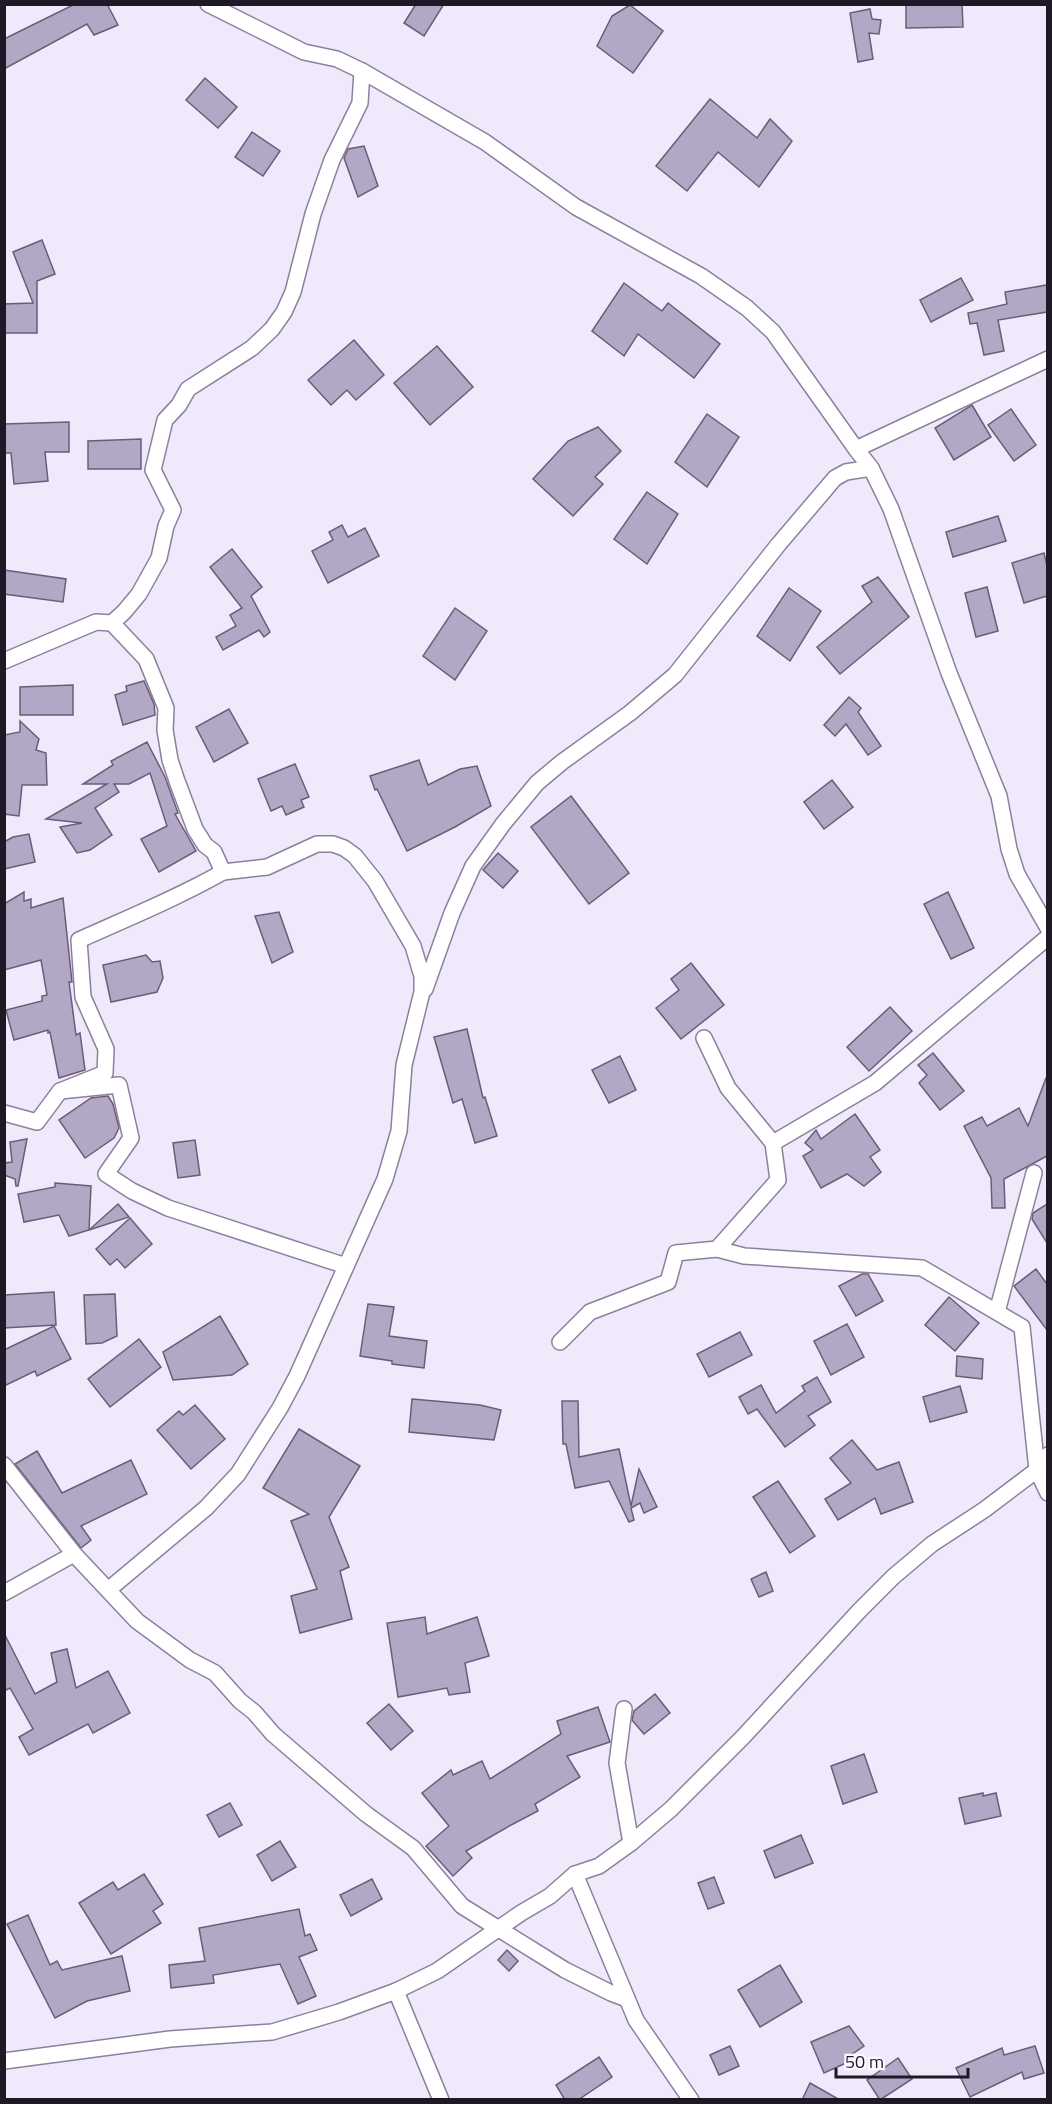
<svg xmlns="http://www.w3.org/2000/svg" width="1052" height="2104" viewBox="0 0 1052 2104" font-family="'Titillium Web',sans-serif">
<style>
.building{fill:#b2a7c5;stroke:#685e79;stroke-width:1.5}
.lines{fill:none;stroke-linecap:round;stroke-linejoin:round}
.minor-casing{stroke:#8d809d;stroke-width:18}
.minor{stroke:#fff;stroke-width:15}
</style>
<rect width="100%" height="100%" fill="#f0e8fb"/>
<!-- building -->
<g class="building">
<path d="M75,4h32l11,21 -24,10 -7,-11 -83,45v-30z"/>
<path d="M416,4h28l-20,32 -20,-13z"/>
<path d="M906,4h56l1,23 -57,1z"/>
<path d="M630,5l33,26 -30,42 -36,-27 15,-30z"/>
<path d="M870,9l2,10 9,1 -2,14 -10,-1 4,26 -15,3 -8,-49z"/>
<path d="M205,78l32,29 -19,21 -32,-28z"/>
<path d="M710,99l47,39 13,-19 22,22 -33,46 -41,-35 -31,39 -31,-25z"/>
<path d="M252,132l28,19 -17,25 -28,-19z"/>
<path d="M364,146l14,40 -20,11 -14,-39 4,-9z"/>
<path d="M42,240l13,34 -18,7v52h-33v-29l29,-1 -20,-51z"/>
<path d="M961,278l12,22 -42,22 -11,-22z"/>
<path d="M624,283l38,28 6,-8 52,41 -26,34 -56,-44 -14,22 -32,-25z"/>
<path d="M1047,285v27l-49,8 6,31 -20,4 -7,-32 -7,1 -2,-11 39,-9 -2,-12z"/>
<path d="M354,340l30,35 -28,25 -9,-10 -16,15 -23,-25z"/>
<path d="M437,346l36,41 -43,38 -36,-42z"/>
<path d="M972,405l19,32 -37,23 -19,-32z"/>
<path d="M1011,409l25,36 -22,16 -26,-36z"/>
<path d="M707,414l32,23 -32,50 -32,-25z"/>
<path d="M69,422v30h-24l3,29 -34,3 -3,-31h-7v-29z"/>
<path d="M598,427l23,24 -26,26 8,7 -30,32 -40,-37 35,-38z"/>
<path d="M141,439v30h-53v-28z"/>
<path d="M647,492l31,22 -31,50 -33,-25z"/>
<path d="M998,516l8,25 -53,16 -7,-25z"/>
<path d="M342,525l6,12 17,-9 14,28 -51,27 -16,-32 21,-11 -4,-8z"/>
<path d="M232,549l30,38 -11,9 19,36 -6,5 -5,-7 -36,20 -7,-13 20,-11 -6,-11 12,-7 -32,-41z"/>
<path d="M1044,553l3,13v30l-23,7 -12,-40z"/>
<path d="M4,570l62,9 -3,23 -59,-8z"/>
<path d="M878,577l31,40 -69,57 -23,-27 55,-45 -10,-16z"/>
<path d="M987,587l11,44 -22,6 -11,-44z"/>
<path d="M789,588l32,23 -31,50 -33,-25z"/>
<path d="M455,608l32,23 -32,49 -32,-24z"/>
<path d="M144,681l10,23 1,11 -32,10 -8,-30 12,-4 -1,-5z"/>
<path d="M73,685v30h-53v-28z"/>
<path d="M849,697l12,11 -3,4 23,34 -13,9 -22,-31 -11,12 -11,-11z"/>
<path d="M229,709l19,34 -34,19 -18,-35z"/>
<path d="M20,721l19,18 -3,11 10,3 1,32h-25l-3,31 -15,-2v-79l16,-3z"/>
<path d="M147,742l18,35 13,36 -3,1 21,37 -37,21 -18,-33 26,-13 -17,-53 -21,11h-15l5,8 -24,16 17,27 -22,15 -13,3 -17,-26 22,-4 -36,-4 61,-35h-24l30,-19 -2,-4z"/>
<path d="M419,760l9,25 32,-16 17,-3 14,40 -36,21 -48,24 -30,-62 -2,1 -5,-14z"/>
<path d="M295,764l14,33 -8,3 3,7 -18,8 -4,-9 -11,5 -13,-32z"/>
<path d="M832,780l21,27 -29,22 -20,-27z"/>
<path d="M571,796l58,77 -40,31 -58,-77z"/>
<path d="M29,834l6,28 -31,7v-27l9,-5z"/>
<path d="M498,853l20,18 -15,17 -20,-18z"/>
<path d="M24,892v9l7,-2v9l32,-10 9,84h-3l7,53 4,-2 5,37 -26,8 -9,-46 -2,1v-3l-34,10 -8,-30 36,-9v-5l5,-1 -6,-35 -37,10v-66z"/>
<path d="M948,892l26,56 -23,11 -27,-55z"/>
<path d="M279,912l14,40 -21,11 -17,-47z"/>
<path d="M146,955l6,7 8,-1 3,17 -6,14 -46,10 -8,-37z"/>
<path d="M691,963l33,42 -43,34 -25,-31 23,-18 -8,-11z"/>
<path d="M890,1007l22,24 -43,40 -22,-24z"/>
<path d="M467,1029l16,69 2,-1 12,39 -22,7 -13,-44 -9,4 -19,-66z"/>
<path d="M933,1053l31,38 -24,19 -21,-27 8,-8 -9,-10z"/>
<path d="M620,1056l16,34 -27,13 -17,-33z"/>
<path d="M1046,1078h1v78l-43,23 1,29h-13l-1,-30 -27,-52 18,-9 5,9 32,-18 9,18z"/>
<path d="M108,1096l5,8 6,24 -5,10 -29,20 -26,-38 32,-22z"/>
<path d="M855,1114l25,36 -10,7 11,15 -17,14 -17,-12 -26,14 -18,-32 10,-6 -8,-7 11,-13 5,9z"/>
<path d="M27,1139l-9,47h-2l-1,-7 -11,-4v-12l8,-1 -2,-20z"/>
<path d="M195,1140l5,35 -22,3 -5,-35z"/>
<path d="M55,1183l36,3 -2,44 -20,6 -10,-21 -35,7 -6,-28 37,-7z"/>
<path d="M118,1204l11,13 -40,13z"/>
<path d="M1047,1204v39l-15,-24 1,-6z"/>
<path d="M130,1218l22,26 -27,24 -8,-9 -7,6 -14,-16z"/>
<path d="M1036,1269l11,15v46l-33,-44z"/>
<path d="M862,1274h6l15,27 -27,15 -17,-30z"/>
<path d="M54,1292l2,33 -52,3v-33z"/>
<path d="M115,1294l2,42 -15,7 -16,1 -2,-49z"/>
<path d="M949,1297l30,26 -24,28 -30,-26z"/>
<path d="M368,1304l26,3 -5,29 38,5 -3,27 -32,-4v-3l-32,-5z"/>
<path d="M220,1316l28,48 -16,11 -59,5 -10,-28z"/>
<path d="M847,1324l17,33 -33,18 -17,-34z"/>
<path d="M54,1326l17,33 -34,17 -2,-5 -31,15v-36z"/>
<path d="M740,1332l12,23 -43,22 -12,-23z"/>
<path d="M139,1339l22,28 -51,40 -22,-28z"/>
<path d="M957,1356l26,3 -1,20 -26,-3z"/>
<path d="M817,1377l14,25 -23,14 7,9 -30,22 -28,-38 -9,5 -9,-17 22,-12 15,28 29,-22 -3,-5z"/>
<path d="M960,1386l7,26 -37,10 -7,-25z"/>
<path d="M412,1399l68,6 21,5 -7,30 -85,-8z"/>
<path d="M562,1401h16l1,56 40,-8 12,57 8,-37 18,38 -13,6 -4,-10 -9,5 3,12 -5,2 -20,-41 -34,7 -9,-44h-3z"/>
<path d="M195,1405l30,34 -34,30 -34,-39 22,-19 4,4z"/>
<path d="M299,1429l61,37 -31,51 20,50 -9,4 12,48 -52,14 -9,-37 26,-7 -26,-68 18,-7 -46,-26z"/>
<path d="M852,1440l25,30 22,-8 14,40 -32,12 -6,-16 -37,22 -13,-21 26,-16 -21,-25z"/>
<path d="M37,1451l25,42 69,-33 16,34 -66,32 10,14 -10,8 -66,-84z"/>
<path d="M778,1481l37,55 -25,17 -37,-56z"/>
<path d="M766,1572l7,19 -14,6 -8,-18z"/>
<path d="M425,1617l2,17 50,-17 12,39 -24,7 5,29 -21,3 -2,-7 -49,9 -11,-74z"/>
<path d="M4,1633l31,61 22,-12 -6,-29 16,-4 9,39 32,-17 22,42 -37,20 -5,-9 -59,31 -10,-18 14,-8 -23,-41 -6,3z"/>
<path d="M655,1694l15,19 -26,21 -12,-14 2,-9z"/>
<path d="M389,1704l24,27 -22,19 -24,-27z"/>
<path d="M598,1707l12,35 -43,14 13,21 -45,27 3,7 -27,14 -45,26 6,7 -19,18 -27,-30 23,-20 -27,-33 29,-23 2,5 29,-14 8,18 71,-45 -4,-13z"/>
<path d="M864,1754l13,38 -34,12 -12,-38z"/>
<path d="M983,1793v3l13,-3 5,23 -36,8 -6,-26z"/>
<path d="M230,1803l12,22 -23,12 -12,-22z"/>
<path d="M801,1835l12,28 -38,15 -11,-27z"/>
<path d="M280,1841l16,26 -24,14 -15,-26z"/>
<path d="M144,1874l19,30 -10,7 8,12 -50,31 -32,-51 34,-21 5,8z"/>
<path d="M714,1877l10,26 -16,6 -10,-26z"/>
<path d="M372,1879l10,20 -31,17 -11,-21z"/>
<path d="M299,1909l6,27 5,-2 7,16 -18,7 17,39 -18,8 -18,-40 -67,11 1,8 -43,5 -2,-23 36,-4 -6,-33z"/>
<path d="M28,1915l22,50 7,-4 5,9 60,-14 8,35 -43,10 -32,17 -48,-94z"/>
<path d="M507,1950l11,11 -9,10 -11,-11z"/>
<path d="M780,1965l22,37 -42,25 -22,-37z"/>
<path d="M849,2026l15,20 -19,13 1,4 -22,10 -13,-31z"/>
<path d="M730,2046l9,20 -20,9 -9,-20z"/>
<path d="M1035,2046l9,27 -20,6 -2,-7 -52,25 -14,-29 46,-20 2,7z"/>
<path d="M599,2057l13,20 -34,23h-13l-9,-15z"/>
<path d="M898,2058l14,21 -32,21 -13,-20z"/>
<path d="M810,2083l30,17h-38z"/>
</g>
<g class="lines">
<defs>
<g id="minor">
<path d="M208,4l96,48 33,7 25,12 123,71 91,65 125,69 46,32 26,24 83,117 15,19 20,41 58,164 50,123 10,53 8,25 31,54"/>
<path d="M856,449l192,-90"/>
<path d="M4,661l92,-39 16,1"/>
<path d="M223,872c-46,26 -95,46 -144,68l4,57 23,52 -1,24 -45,18 59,-6 12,53 -25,36 26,17 36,17 178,58"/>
<path d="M425,989l27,-76 21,-47 30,-42 34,-41 25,-21 68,-49 45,-38 103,-130 57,-67 11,-6 25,-4"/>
<path d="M704,1038l24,50 45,55 102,-60 173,-146"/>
<path d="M4,1113l33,9 23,-31"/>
<path d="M717,1249l27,7 178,12 100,59 15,143 11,23"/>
<path d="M997,1312l37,-139"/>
<path d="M560,1342l30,-30 78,-30 8,-29 41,-4 61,-69 -5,-37"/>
<path d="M4,1465l70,89 63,67 53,39 25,13 25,28 14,11 19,22 93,80 47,34 49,58 103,64 46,23 16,6"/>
<path d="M108,1590l98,-82 32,-34 42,-66 17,-32 88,-197 14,-48 5,-66 18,-73v-16l-9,-30 -38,-65 -20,-25 -11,-8 -11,-4h-16l-50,23 -44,5 -9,-20 -9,-7 -10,-16 -18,-48 -7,-21 -5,-30 1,-22 -20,-49 -34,-36 12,-11 15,-18 20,-36 7,-32 7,-16 -20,-40 12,-50 14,-15 9,-16 64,-41 20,-19 12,-17 9,-20 20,-78 19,-54 28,-57 2,-32"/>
<path d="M4,1593l70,-39"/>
<path d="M624,1709l-7,54 14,80"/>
<path d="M575,1874l61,146 55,80"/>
<path d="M396,1991l45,109"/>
<path d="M4,2061l166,-22 102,-7 67,-20 57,-21 41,-20 84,-58 29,-17 25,-22 24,-8 32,-23 40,-34 72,-72 117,-127 33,-33 39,-33 52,-34 53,-40 11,-15"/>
</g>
</defs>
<!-- minor casing -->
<use href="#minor" class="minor-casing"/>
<!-- minor -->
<use href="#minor" class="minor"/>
</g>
<!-- border -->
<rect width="1052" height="2104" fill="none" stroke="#1e1924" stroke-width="12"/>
<!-- scale -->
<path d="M836 2068v9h132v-9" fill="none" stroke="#1e1924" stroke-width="3"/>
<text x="845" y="2068" font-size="18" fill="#1e1924" stroke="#fbf8ff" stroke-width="4.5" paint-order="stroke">50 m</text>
</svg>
